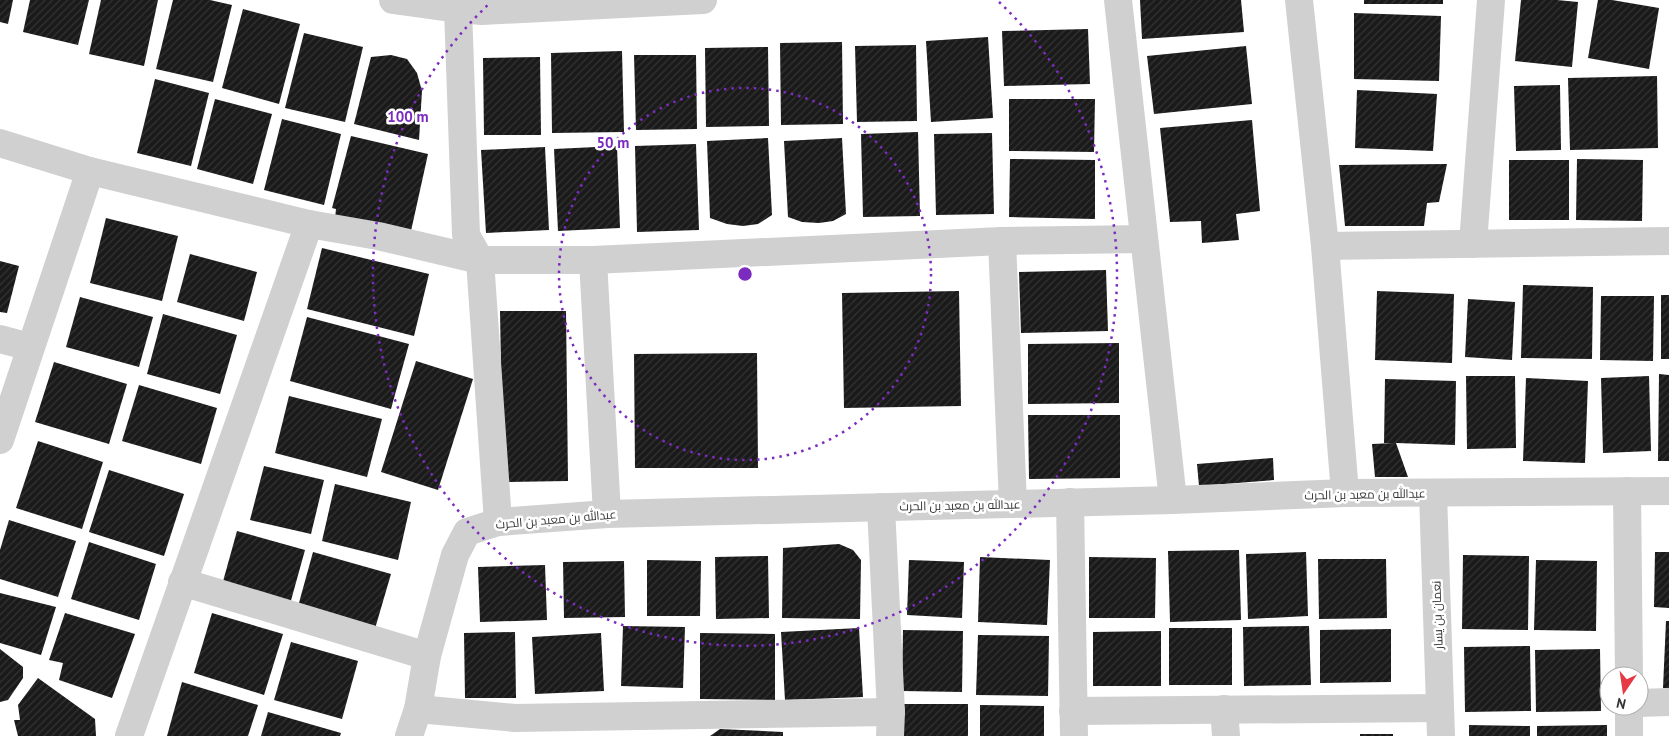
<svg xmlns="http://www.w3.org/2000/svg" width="1669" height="736" viewBox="0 0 1669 736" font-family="'PT Sans',Cairo,sans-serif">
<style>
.building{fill:url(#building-hatch)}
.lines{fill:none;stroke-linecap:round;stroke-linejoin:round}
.minor{stroke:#d0d0d0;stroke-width:28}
.ring{fill:none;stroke:#7b2cbf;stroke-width:2.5;stroke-dasharray:2.5 5}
.labels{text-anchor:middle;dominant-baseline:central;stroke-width:5;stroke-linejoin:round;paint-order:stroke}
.street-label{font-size:12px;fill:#333;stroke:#fff}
.centre{fill:#7b2cbf;stroke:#fff;stroke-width:2.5}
.ring-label{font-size:15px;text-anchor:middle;font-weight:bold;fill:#7b2cbf;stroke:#fff;stroke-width:5;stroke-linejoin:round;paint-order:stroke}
</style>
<defs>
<pattern id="building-hatch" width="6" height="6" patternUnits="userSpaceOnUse" patternTransform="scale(1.25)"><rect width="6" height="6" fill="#1a1a1a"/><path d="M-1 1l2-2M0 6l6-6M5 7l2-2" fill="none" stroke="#333"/></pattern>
</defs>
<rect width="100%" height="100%" fill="#fff"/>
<!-- building -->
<g class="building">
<path d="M0,0h13l-5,24 -8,-2z"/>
<path d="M30,0h59l-11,45 -55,-13z"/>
<path d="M101,0h57l-14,66 -55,-12z"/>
<path d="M173,0h37l22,5 -19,77 -57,-13z"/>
<path d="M1140,0h101l3,32 -102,7z"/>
<rect x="1364" y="0" width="79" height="4"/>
<path d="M1521,0h36l21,2 -6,65 -57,-6z"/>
<path d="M1598,0h14l47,8 -10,61 -61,-11z"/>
<path d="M243,9l57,15 -21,80 -57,-16z"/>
<path d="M1354,13l87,3 -2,65 -85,-2z"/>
<path d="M1088,29l2,55 -86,2 -2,-55z"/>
<path d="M304,33l59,14 -18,75 -60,-14z"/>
<path d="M988,37l5,81 -62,4 -5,-81z"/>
<path d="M842,42l1,82 -62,1 -1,-82z"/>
<path d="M916,45l1,76 -60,1 -2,-76z"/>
<path d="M1246,46l6,58 -98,10 -7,-58z"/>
<path d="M768,47l1,79 -63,1 -1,-79z"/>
<path d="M622,51l2,81 -72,1 -1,-80z"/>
<path d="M391,55l16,4 10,14 5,18 -3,49 -65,-16 17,-67z"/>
<path d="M634,55h62l1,74 -61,1z"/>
<path d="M540,57l1,78h-57l-1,-77z"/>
<path d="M1657,76l1,72 -88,2 -2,-72z"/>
<path d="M155,79l54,14 -18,73 -54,-13z"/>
<path d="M1560,85l1,65 -45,1 -2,-65z"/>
<path d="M1357,90l80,4 -4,57 -78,-3z"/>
<path d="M215,99l57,15 -19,70 -56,-15z"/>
<path d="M1009,99h86l-1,53 -85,-1z"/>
<path d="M282,119l59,15 -17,71 -60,-15z"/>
<path d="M1252,120l8,91 -24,3 3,26 -37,3 -1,-22 -31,1 -10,-94z"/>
<path d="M918,132l2,84 -57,1 -2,-83z"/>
<path d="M992,133l2,81 -58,1 -2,-81z"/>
<path d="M351,136l77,18 -17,77 -76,-13 1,-9 -4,-1z"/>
<path d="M768,138l4,77 -14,9 -15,2 -16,-2 -17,-6 -3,-77z"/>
<path d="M842,138l4,76 -13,7 -14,2 -17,-1 -14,-5 -4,-76z"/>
<path d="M696,144l3,86 -62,2 -2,-86z"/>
<path d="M617,146l3,82 -62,3 -4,-82z"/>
<path d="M545,147l4,83 -63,3 -5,-83z"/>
<path d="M1010,159l85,1v59l-86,-2z"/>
<path d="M1577,159l66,1 -1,61 -66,-1z"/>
<rect x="1509" y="160" width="60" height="60"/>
<path d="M1447,164l-8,38 -12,1 -3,23h-79l-6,-61z"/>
<path d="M106,218l72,18 -16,65 -72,-18z"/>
<path d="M322,248l107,26 -15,62 -107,-27z"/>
<path d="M190,254l67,18 -13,49 -67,-19z"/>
<path d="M0,261l19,5 -12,47 -7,-1z"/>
<path d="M1106,270l2,61 -87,2 -2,-61z"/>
<path d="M1523,285l70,2 -1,72 -71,-1z"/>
<path d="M959,291l2,115 -117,2 -2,-115z"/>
<path d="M1377,291l77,3 -2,69 -77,-3z"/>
<rect x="1661" y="295" width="8" height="64"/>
<path d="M1601,296h53l-1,65 -53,-1z"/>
<path d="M80,297l73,20 -14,50 -73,-20z"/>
<path d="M1468,299l47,3 -3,58 -47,-3z"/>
<path d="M500,311h66l2,170 -65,1z"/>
<path d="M163,314l74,21 -17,59 -73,-20z"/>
<path d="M307,317l102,27 -18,65 -101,-28z"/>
<path d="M1119,343v60l-91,1v-60z"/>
<path d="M757,353l1,115h-123l-1,-114z"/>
<path d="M416,361l57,18 -35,111 -57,-18z"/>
<path d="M54,362l73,22 -18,60 -74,-22z"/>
<path d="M1659,374l10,1v86h-11z"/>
<path d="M1466,376h49l1,72 -49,1z"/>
<path d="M1649,376l2,75 -48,2 -2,-75z"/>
<path d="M1526,378l62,3 -3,82 -62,-2z"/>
<path d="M1385,379l71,2 -1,64 -59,-2 12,34h-33l-3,-33 22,-1h-10z"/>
<path d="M139,385l78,23 -16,56 -79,-23z"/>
<path d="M289,396l93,23 -15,58 -92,-24z"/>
<path d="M1028,415h92v63l-91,1z"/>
<path d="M38,441l65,21 -21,67 -66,-21z"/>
<path d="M1273,458l1,22 -75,6 -2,-22z"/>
<path d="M264,466l60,14 -13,54 -61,-14z"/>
<path d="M109,470l75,24 -20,62 -75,-24z"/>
<path d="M335,484l76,18 -13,58 -76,-19z"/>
<path d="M9,520l67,21 -18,56 -58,-18v-29z"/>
<path d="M237,531l68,19 -15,54 -68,-19z"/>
<path d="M89,542l67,22 -17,56 -68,-21z"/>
<path d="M839,544l14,6 8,10 -1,59 -78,-1 1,-70z"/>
<path d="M1239,550l2,70 -71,2 -2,-71z"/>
<path d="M313,552l78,22 -17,58 -77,-22z"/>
<path d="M1306,552l2,64 -60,3 -2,-65z"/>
<path d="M1655,552h14v56l-15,-1z"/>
<path d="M1463,555l66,1 -1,74 -66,-1z"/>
<path d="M768,556l1,62 -53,1 -1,-62z"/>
<path d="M980,557l70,3 -3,65 -69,-3z"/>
<path d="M1089,557l67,1 -1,60h-66z"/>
<path d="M1318,559h68l1,59 -68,1z"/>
<path d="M647,560l54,1 -1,55h-53z"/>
<path d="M909,560l55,2 -2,56 -55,-3z"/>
<path d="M1536,560l61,1 -1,70 -62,-1z"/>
<path d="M624,561l1,56 -61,1 -1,-56z"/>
<path d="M545,565l2,55 -67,2 -2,-55z"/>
<path d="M0,593l56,14 -15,48 -41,-12z"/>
<path d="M65,613l70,21 -23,64 -53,-18 4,-17 -14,-3z"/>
<path d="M212,613l71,21 -19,61 -70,-22z"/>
<path d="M1666,621h3v67h-6z"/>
<path d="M623,626l62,1 -2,61 -62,-2z"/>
<path d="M1309,626l2,59 -67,1 -1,-59z"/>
<path d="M859,628l4,69 -78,3 -4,-68z"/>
<rect x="1169" y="628" width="63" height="57"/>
<path d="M1391,629v53l-71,1v-53z"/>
<path d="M903,630l60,1 -1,61 -60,-1z"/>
<path d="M1161,631v55h-68v-54z"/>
<path d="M515,632l1,66h-51l-1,-65z"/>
<path d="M601,633l3,58 -69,3 -3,-57z"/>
<path d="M700,633l75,1v66l-75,-1z"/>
<path d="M978,635l71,1 -1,60 -72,-1z"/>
<path d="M291,642l67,19 -16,58 -68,-19z"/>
<path d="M1530,646l1,65 -66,1 -1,-65z"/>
<path d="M0,649l23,18v11l-15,22 -8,2z"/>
<path d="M1600,649l1,62 -65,1 -1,-62z"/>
<path d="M38,678l57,41 1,17h-78l-4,-16h6l-2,-15z"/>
<path d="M182,682l76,23 -10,31h-81z"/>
<rect x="902" y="704" width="66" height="32"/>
<path d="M980,705l64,1v30h-64z"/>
<path d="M268,712l73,21 -1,3h-79z"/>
<path d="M1469,725l61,1v10h-61z"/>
<path d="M1607,725v11h-70v-10z"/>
<path d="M720,729l63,3v4h-73z"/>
<rect x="1360" y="734" width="33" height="2"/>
</g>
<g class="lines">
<!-- minor -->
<g class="minor">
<path d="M393,0l65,9 24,2 221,-11"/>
<path d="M1118,0l55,500"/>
<path d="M1299,0l26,246 20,247"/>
<path d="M458,9l8,226 14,25 18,262"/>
<path d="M0,143l90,28 219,53 69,12 102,24h113l409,-19 142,-2"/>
<path d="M1002,241l11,263"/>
<path d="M1473,244l18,-244"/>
<path d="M1325,246l344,-5"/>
<path d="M593,260l14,254"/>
<path d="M0,339l30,8"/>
<path d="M0,440l90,-269"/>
<path d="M1627,491l2,185"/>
<path d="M1433,493l8,243"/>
<path d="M1070,502l4,234"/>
<path d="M881,507l10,205 -1,24"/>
<path d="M182,582l245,74"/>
<path d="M1639,703l30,-1"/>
<path d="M1629,706v30"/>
<path d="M418,709l97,9 376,-6"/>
<path d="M1224,709l2,27"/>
<path d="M1073,711l367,-3"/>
<path d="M129,736l180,-512"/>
<path d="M409,736l9,-27 9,-53 28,-101 12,-23 31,-10 109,-8 566,-14 172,-7 324,-2"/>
</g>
</g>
<!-- distance rings -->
<g class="ring">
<circle cx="745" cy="274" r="186"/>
<path d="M999 2A372 372 0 1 1 491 2"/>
</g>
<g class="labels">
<!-- street labels -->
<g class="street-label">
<text transform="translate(1365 494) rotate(-1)">عبدالله بن معبد بن الحرث</text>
<text transform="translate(960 505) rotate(-1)">عبدالله بن معبد بن الحرث</text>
<text transform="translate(556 519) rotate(-5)">عبدالله بن معبد بن الحرث</text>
<text transform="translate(1437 615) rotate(-92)">نعمان بن يسار</text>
</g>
</g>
<circle cx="745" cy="274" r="8" class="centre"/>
<g class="ring-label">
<text x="408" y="122">100 m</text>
<text x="613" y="148">50 m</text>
</g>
<!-- north arrow -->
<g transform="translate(1624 691) rotate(193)"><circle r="24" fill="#ffffff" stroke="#adadad"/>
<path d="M0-4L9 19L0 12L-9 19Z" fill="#e63946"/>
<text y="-8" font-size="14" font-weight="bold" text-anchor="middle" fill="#333333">N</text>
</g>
</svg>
